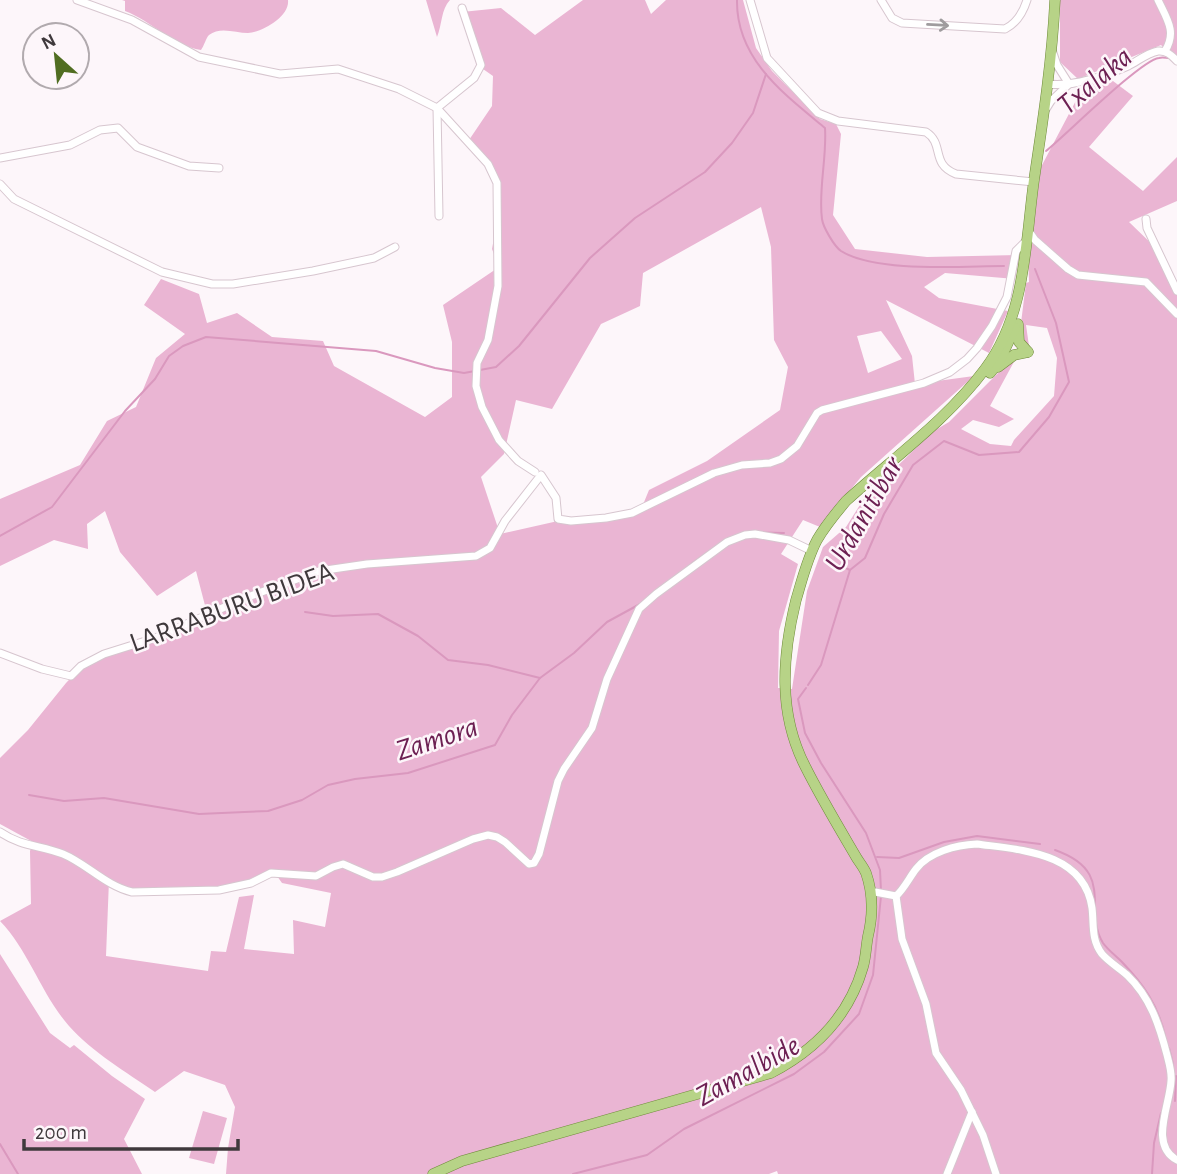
<svg xmlns="http://www.w3.org/2000/svg" width="1177" height="1174" viewBox="0 0 1177 1174" font-family="'Alegreya Sans',sans-serif">
<style>
.green{fill:#eab5d3;fill-rule:evenodd}
.lines{fill:none;stroke-linecap:round;stroke-linejoin:round}
.stream{stroke:#da98be;stroke-width:2}
.minor-casing{stroke:#d7c6cf;stroke-width:9}
.major-casing{stroke:#6e8a39;stroke-width:11}
.minor{stroke:#fff;stroke-width:7}
.major{stroke:#b7d387;stroke-width:10}
.oneway{stroke:#9f9c9e}
.labels{text-anchor:middle;dominant-baseline:central;stroke-width:5;stroke-linejoin:round;paint-order:stroke}
.street-label{font-size:28px;fill:#3f393c;stroke:#fdf6fa}
.water-label{font-size:30px;font-style:italic;fill:#6d2053;stroke:#fdf6fa}
</style>
<rect width="100%" height="100%" fill="#fdf6fa"/>
<!-- green -->
<g class="green">
<path d="M122,0h166c2,16 -25,32 -40,33 -12,0 -28,-7 -39,2 -3,3 -5,11 -8,15 -28,-4 -49,-29 -76,-39v-10z"/>
<path d="M426,0h24c-9,9 -8,25 -13,37z"/>
<path d="M583,0h62l6,14 15,-14h77l13,48 16,23 48,48 16,5 5,10 -8,81 22,34 72,8 92,-2 -4,24 -70,-6 -21,14 15,11 69,13 -19,42 -103,-53 26,56 3,28 59,-8 -113,101 -41,50 -17,-7 -22,34 17,10 -19,67 -1,57 14,1 15,-98 16,-44 23,-20 17,-27 69,-68 17,-10 57,-57 10,-7 -26,48 24,13 -15,8 -26,-7 -12,9 29,15 21,2 3,-6 40,-44 3,-38 -10,-30 -21,-3 3,21 -7,-4 -2,-11 6,-48 3,-1 -1,-30 13,-85 40,-76 24,-16 28,21 -44,51 54,44 34,-34v44l-48,21 30,29 18,36v887h-399l-1,-3 -8,3h-543l2,-26 7,-41 -10,-22 -41,-14 -29,21c-29,-20 -63,-40 -86,-66 -28,-32 -40,-75 -69,-105l31,-17 -1,-53 3,-9 -33,-18v-66l28,-28 38,-47 23,-24 124,-43 -6,-3 -11,-42 -39,25 -37,-44 -15,-41 -18,13 1,25 -34,-9 -54,26v-67l80,-34 27,-44 29,-14 20,-49 29,-24 -41,-29 17,-26 38,15 8,29 30,-10 35,24 51,4 11,25 91,51 27,-20v-55l-9,-37 56,-38 -7,-18 9,-49 -10,-38 -22,-22 23,-34 1,-30 -10,-7 -21,-57 39,-4 34,27zM761,207l10,40 3,93 14,27 -8,43 -73,51 -58,29 -9,22 -82,9 -58,13 -19,-57 23,-23 12,-54 36,9 49,-85 39,-18 3,-33zM881,331l21,28 -34,14 -11,-37zM272,869l10,14 49,10 -6,34 -32,-7 1,34 -50,-5 10,-54 -15,2 -13,55 -15,-1 -3,20 -102,-15 3,-76 24,9 86,-3 29,-6z"/>
<path d="M1060,0h117v60l-16,-15 -83,34 -18,-17z"/>
<path d="M0,954l50,79 20,15 4,-3 38,31 33,23 -21,40 18,35h-142z"/>
<path d="M203,1111l24,7 -13,46 -25,-6z"/>
</g>
<g class="lines">
<!-- stream -->
<g class="stream">
<path d="M737,0c-1,59 47,94 88,128 2,30 -7,63 -3,91 1,8 12,27 19,32 35,22 121,15 163,15"/>
<path d="M1046,151c20,-16 95,-91 113,-93 3,-1 7,0 10,0"/>
<path d="M480,370l16,-3 23,-21 71,-88 45,-40 70,-46 27,-29 21,-30 13,-39"/>
<path d="M748,532l36,1"/>
<path d="M0,536l52,-29 73,-96 30,-32 14,-23 14,-10 23,-9 170,14 59,17 29,5 11,-2"/>
<path d="M691,564l27,-19"/>
<path d="M839,565l11,5"/>
<path d="M305,612l28,4 45,-2 40,22 30,24 40,5 52,13"/>
<path d="M808,685l13,-20 29,-95 15,-12 19,-44 29,-49 31,-24 35,14 40,-3 30,-35 20,-35 -13,-59 -21,-54"/>
<path d="M806,688l-8,11 7,34 16,30 45,70 14,37 1,21"/>
<path d="M29,795l35,6 40,-3 95,16 69,-3 34,-11 26,-15 27,-6 53,-6 87,-28 17,-30 28,-37 34,-25 33,-31 33,-18"/>
<path d="M1055,850c62,22 27,59 48,93 5,7 13,13 19,19 22,23 36,43 43,74"/>
<path d="M877,857l22,1 45,-16 33,-6 63,8"/>
<path d="M1169,1048l4,16"/>
<path d="M1175,1101l1,-25"/>
<path d="M0,1144l18,30"/>
<path d="M573,1174l74,-19 37,-26 110,-55 30,-22 35,-38 14,-39 8,-79"/>
<path d="M1152,1174l2,-31 7,-30"/>
</g>
<defs>
<g id="minor">
<path d="M77,0l55,20 67,37 81,17 58,-5 61,20 38,19 51,56 9,19 1,103 -10,54 -11,23 -1,23 6,21 17,33 19,21 17,11"/>
<path d="M750,0l17,58 51,55 20,8 88,11c19,12 4,32 30,42l78,8"/>
<path d="M881,0l11,18 10,5 103,6c12,-6 18,-16 22,-29"/>
<path d="M1158,0c9,19 19,32 7,51"/>
<path d="M1052,50l5,15 12,19"/>
<path d="M1048,84c25,3 57,-8 80,-18 10,-5 19,-13 30,-15 8,-1 13,4 19,10"/>
<path d="M1046,109l5,-8 18,-17"/>
<path d="M0,158l70,-13 30,-15 18,-2 19,19 52,19 30,2"/>
<path d="M0,184l14,15 148,73 50,12h21l80,-13 61,-13 21,-11"/>
<path d="M439,216l-2,-108 37,-30 7,-13 -19,-57"/>
<path d="M1146,219l1,9 30,63"/>
<path d="M1028,230l7,10 33,29 10,6 68,7 31,32"/>
<path d="M0,653l42,16 29,7 10,-10 23,-12 51,-16 90,-40 74,-27 48,-7 109,-8 14,-8 15,-27 36,-46 15,23 2,21 13,2 35,-3 26,-5 82,-40 28,-8 28,-2 11,-4 16,-13 20,-33 5,-3 102,-27 26,-11 17,-13 10,-11 15,-22 15,-29 9,-46 10,-10"/>
<path d="M0,832c22,15 40,13 63,22 24,10 43,32 69,38l87,-2 32,-7 20,-10 45,3 17,-9 10,-3 30,13h9l15,-5 76,-33 15,-4 9,2 8,5 24,22 5,-1 5,-9 19,-73 6,-12 28,-41 15,-49 32,-70 17,-15 71,-52 18,-7 10,-1 34,6 23,11"/>
<path d="M875,892l21,4c8,-7 13,-18 20,-27 13,-17 40,-24 61,-25 44,6 107,8 115,64 2,16 -1,32 10,46 7,8 17,14 25,21 23,22 32,49 40,80 2,8 5,17 4,26 -1,24 -22,64 6,79"/>
<path d="M896,896l6,43 24,65 10,49 25,37 22,45 13,39"/>
<path d="M947,1174l25,-62"/>
</g>
<g id="major">
<path d="M1018,324l1,18 9,10"/>
<path d="M998,367l16,-12 14,-3"/>
<path d="M990,373l9,-11 16,-34"/>
<path d="M433,1174l29,-13 309,-88c44,-23 78,-57 92,-106 3,-10 3,-21 5,-31 5,-21 5,-43 -2,-63 -3,-7 -8,-12 -11,-18 -17,-29 -35,-59 -50,-89 -27,-53 -23,-109 -9,-166 6,-20 11,-41 21,-60 8,-14 18,-26 29,-39 46,-42 101,-81 139,-132 41,-54 40,-124 49,-189 9,-60 18,-119 21,-180"/>
</g>
</defs>
<!-- minor casing -->
<use href="#minor" class="minor-casing"/>
<!-- major casing -->
<use href="#major" class="major-casing"/>
<!-- minor -->
<use href="#minor" class="minor"/>
<!-- major -->
<use href="#major" class="major"/>
</g>
<!-- one-way arrows -->
<defs><path id="oneway-shaft" d="M-6 0H5M1.5-3L5.5 0L1.5 3" fill="none" stroke-width="1.6" stroke-linecap="round" stroke-linejoin="round" transform="scale(1.75)"/></defs>
<use class="oneway" href="#oneway-shaft" transform="translate(938 25) rotate(3)"/>
<g class="labels">
<!-- street labels -->
<g class="street-label">
<text transform="translate(232 608) rotate(-20)">LARRABURU BIDEA</text>
</g>
<!-- water labels -->
<g class="water-label">
<text transform="translate(1095 81) rotate(-40)">Txalaka</text>
<text transform="translate(864 514) rotate(-60)">Urdanitibar</text>
<text transform="translate(437 739) rotate(-18)">Zamora</text>
<text transform="translate(748 1071) rotate(-29)">Zamalbide</text>
</g>
</g>
<!-- north arrow -->
<g transform="translate(56 56) rotate(333)"><circle r="33" fill="#fdf6fa" stroke="#b1aaae" stroke-width="2"/>
<path d="M0-5L12 26L0 18L-12 26Z" fill="#506d21"/>
<text y="-10" font-size="19" font-weight="bold" text-anchor="middle" fill="#3f393c">N</text>
</g>
<!-- scale -->
<path d="M24 1139v10h214v-10" fill="none" stroke="#3f393c" stroke-width="3.5"/>
<text x="35" y="1139" font-size="21" fill="#3f393c" stroke="#fdf6fa" stroke-width="5" paint-order="stroke">200 m</text>
</svg>
